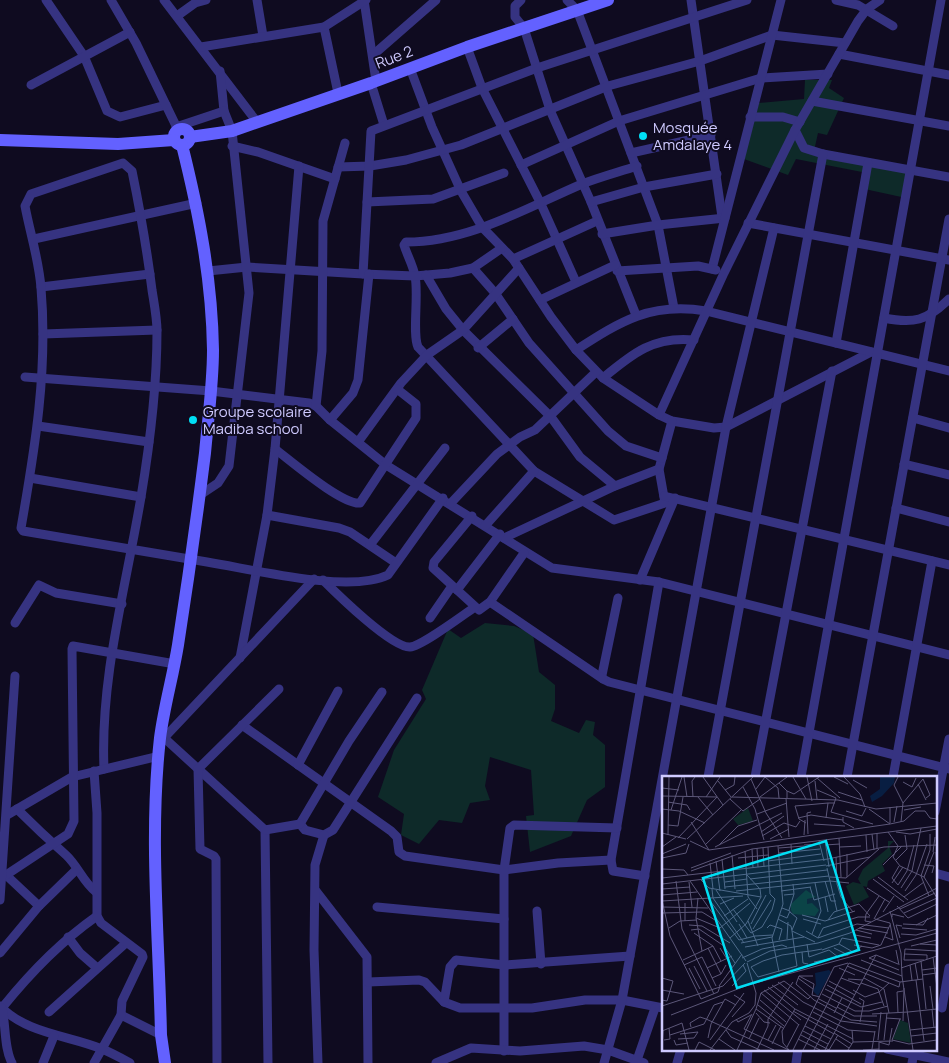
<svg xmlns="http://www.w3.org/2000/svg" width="949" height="1063" viewBox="0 0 949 1063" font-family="Manrope,sans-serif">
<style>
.green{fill:#0e2a29}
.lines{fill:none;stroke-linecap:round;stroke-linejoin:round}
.street{stroke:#363381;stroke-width:9}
.secondary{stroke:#6361ff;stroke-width:12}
.poi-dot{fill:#00dff5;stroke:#0f0b20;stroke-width:2}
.labels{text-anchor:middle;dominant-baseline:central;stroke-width:4;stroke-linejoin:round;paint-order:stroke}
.street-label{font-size:15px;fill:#cfcaff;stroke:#0f0b20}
.poi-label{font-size:15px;fill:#cfcaff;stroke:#0f0b20;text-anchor:start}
.inset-road{fill:none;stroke:#5c5779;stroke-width:1}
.view{fill:#00dff5;fill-opacity:0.15;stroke:#00dff5;stroke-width:2.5}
.inset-edge{fill:none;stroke:#cfcaff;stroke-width:2.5}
</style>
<rect width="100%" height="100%" fill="#0f0b20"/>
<!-- green -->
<g class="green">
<path d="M805,80h27l-3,8 15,10 -17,37 -9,-2 -4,18 98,18 -6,29 -46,-10 2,-16 -66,-13 -8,16 -44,-16 15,-56 45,-4z"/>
<path d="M485,623l29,3 19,8 6,38 16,13v24l-4,12 28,12 7,-13 9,2 -2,13 12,10v42l-18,13 -16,36 -41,16 -4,-36 8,-1 -3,-45 -41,-13 -5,29 5,14 -20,3 -8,20 -23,-3 -20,24 -18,-9 3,-21 -26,-17 16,-47 32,-51 -4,-9 26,-61 13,9z"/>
</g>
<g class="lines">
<!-- street -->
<g class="street">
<path d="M46,0l38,56 23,55 13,6 46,-12"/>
<path d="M111,0l25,43 42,87"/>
<path d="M164,0l93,122"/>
<path d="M257,0l6,36"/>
<path d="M364,0l12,81"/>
<path d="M521,0l-6,6v11l9,11 26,82 41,92 45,113"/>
<path d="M567,0l10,10 81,215 16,83"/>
<path d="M691,0l31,217"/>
<path d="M836,0l22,5 35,21"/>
<path d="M177,16l18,-13 11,-3"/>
<path d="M324,27l14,66"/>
<path d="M201,47l123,-20 42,-27"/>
<path d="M467,47l15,41 59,116 35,78"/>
<path d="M839,54l110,21"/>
<path d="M373,55l63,-55"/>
<path d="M410,68l22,59 29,64 21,36 31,32 38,58 25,33 27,28 56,37 13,6 42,7 12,-1 145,-75"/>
<path d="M371,83l13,42"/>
<path d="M31,85l99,-53"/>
<path d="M812,101l137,25"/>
<path d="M750,117h33l17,5"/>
<path d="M176,127l48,-16 -4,-40"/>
<path d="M795,130l9,18 19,6 126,23"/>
<path d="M232,146l26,6 77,27"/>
<path d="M631,153l80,-18"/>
<path d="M521,165l98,-44 142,-43 67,-4"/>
<path d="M637,166c-18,6 -37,11 -55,18 -56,24 -113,58 -176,58l-2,3c3,10 9,20 11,31 4,18 -3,58 3,71l116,124 80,49 51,-17 -6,-34 13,-48"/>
<path d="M338,167l32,-1 36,-6 55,-15 147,-59 92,-25 72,-26 73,8"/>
<path d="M367,202l66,-3 71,-26"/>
<path d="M591,202l53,-15 73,-13"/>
<path d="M748,223l201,37"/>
<path d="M602,234l56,-9 67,-7"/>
<path d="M34,239l163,-36"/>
<path d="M513,259l84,-38"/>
<path d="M473,268l22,25 34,50 79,88 18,15 36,12"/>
<path d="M712,269l69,-269"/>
<path d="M208,271l39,-4 116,7 52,2 35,-3 23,-5 29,-20"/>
<path d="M617,271l81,-5 18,4"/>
<path d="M363,274l8,-143 166,-63 210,-68"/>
<path d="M426,275l20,34 17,21 88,87 29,40 35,29"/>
<path d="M41,287l109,-13"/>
<path d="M540,300l75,-35"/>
<path d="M884,318c29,6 43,3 65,-19"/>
<path d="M43,334l114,-4"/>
<path d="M836,343l32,-180"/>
<path d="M478,348l35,-29"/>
<path d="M576,350c45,-29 75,-48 130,-39l243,60"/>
<path d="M25,377l186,14 98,12 7,3 14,14 56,45 166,103 107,14 290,73"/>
<path d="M603,378c30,-25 51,-42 91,-38"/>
<path d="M316,406l6,-55 1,-130 22,-78"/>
<path d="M659,415l65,-142 71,-143 63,-109 9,-12 13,-9"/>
<path d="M913,418l36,10"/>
<path d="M330,420l23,-27 5,-13 11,-106"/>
<path d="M38,426l111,16"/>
<path d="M358,442l43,-59 26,-28 36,-25 56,-62"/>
<path d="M275,449c16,12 67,56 85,54l56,-85v-14l-19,-15"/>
<path d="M904,464l45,11"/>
<path d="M30,478l111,19"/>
<path d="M200,495l18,-12 11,-17 20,-173 -17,-162 -8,-20"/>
<path d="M664,496l285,69"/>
<path d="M451,503l46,-49 23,-17 15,-7 61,-58"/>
<path d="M896,508l53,14"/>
<path d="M267,515l72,13 11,4 46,31"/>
<path d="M472,516l-38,46 -1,6 46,42 11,-8 34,-49"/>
<path d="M485,526l49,-55"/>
<path d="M504,538l111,-52 44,-17"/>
<path d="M370,545l75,-97"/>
<path d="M323,580c14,14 69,68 87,67 12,-1 53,-32 65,-40"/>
<path d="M640,580l35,-82"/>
<path d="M457,590l43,-56"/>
<path d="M618,598l-16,77 1,4 6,3 340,87"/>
<path d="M490,602l113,77"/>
<path d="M430,618l22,-32"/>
<path d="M15,623l24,-38 17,8 66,11"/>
<path d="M240,658l27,-143 8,-66 24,-283"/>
<path d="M242,725l149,106 6,6 2,15 6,4 99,14 54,-7 53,-3"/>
<path d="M161,735l104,95 3,233"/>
<path d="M164,738l150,-159"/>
<path d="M298,765l40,-74"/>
<path d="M104,769c-4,-92 22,-182 37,-272 9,-54 16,-111 16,-166 0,-13 -3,-28 -5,-41 -5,-40 -12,-80 -20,-119l-9,-8 -92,31 -6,12c5,27 14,54 16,82 7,82 -6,160 -20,240l2,3c61,10 123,21 184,31 45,7 141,32 181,13l55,-77"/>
<path d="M708,777l115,-623"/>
<path d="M755,777l77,-406"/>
<path d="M801,777l140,-777"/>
<path d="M847,777l102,-558"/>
<path d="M893,777l39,-216"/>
<path d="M17,809c16,16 32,31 49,46 12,11 17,27 30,37"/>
<path d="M935,812l14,-73"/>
<path d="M7,815l65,-38 87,-21"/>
<path d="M300,824l5,6 19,5 9,-5 84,-132"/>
<path d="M300,824l49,-83 33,-49"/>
<path d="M265,830l35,-6"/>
<path d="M935,873l14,4"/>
<path d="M6,875l33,31"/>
<path d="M645,876l-32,-5 -2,-11 48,-278"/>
<path d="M3,877l65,-43 6,-13 -2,-172 1,-3 102,18"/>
<path d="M316,891l51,66 1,106"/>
<path d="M0,900l15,-224"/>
<path d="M377,907l127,12"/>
<path d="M537,911l4,53"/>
<path d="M68,937l12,16 16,14"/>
<path d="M0,953l39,-47 37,-36"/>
<path d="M368,982l51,-2 6,2 19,20 16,6h72l53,-8h37l41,8"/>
<path d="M444,1002l6,-35 6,-7 49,5 125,-9"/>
<path d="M0,1006c27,28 68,29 102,43 10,4 19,9 28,14"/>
<path d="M2,1008c28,-35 58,-66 95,-92"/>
<path d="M2,1008c4,17 2,41 10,55"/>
<path d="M942,1008l7,-40"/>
<path d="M49,1012l77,-69"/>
<path d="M121,1015l40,20"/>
<path d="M887,1049l62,13"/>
<path d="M504,1051v-181l6,-42 4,-3 103,3"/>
<path d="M43,1063l11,-27"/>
<path d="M94,1063l27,-48 1,-14 21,-44 -1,-3 -41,-31 -4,-7v-103l-3,-42"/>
<path d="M217,1063l-1,-204 -2,-3 -14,-7 -2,-80 81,-80"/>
<path d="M318,1063l-4,-113 1,-85 9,-30"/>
<path d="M436,1063l35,-15 49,3 64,-5 24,4 36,13"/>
<path d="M604,1063l18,-63 104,-573 48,-199"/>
<path d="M636,1063l19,-55"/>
<path d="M677,1063l4,-14"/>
<path d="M747,1063l1,-14"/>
<path d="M796,1063l2,-14"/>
<path d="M869,1063l3,-14"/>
<path d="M912,1063l3,-14"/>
</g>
<!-- secondary -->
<g class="secondary">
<circle cx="182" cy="137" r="8"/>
<path d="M190,137l42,-6 139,-48 96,-36 141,-47"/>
<path d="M0,140l118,4 56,-4"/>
<path d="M165,1063l-4,-28c-2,-99 -12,-199 -1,-297 4,-31 13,-62 18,-93 10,-64 19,-128 27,-192 3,-34 8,-69 8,-103 -1,-70 -14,-137 -31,-205"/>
</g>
</g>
<!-- markers -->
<g class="poi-dot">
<circle cx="643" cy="136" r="5"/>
<circle cx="193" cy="420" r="5"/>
</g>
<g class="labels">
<!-- street labels -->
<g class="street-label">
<text transform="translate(394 57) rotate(-21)">Rue 2</text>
</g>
<!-- poi labels -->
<g class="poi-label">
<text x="653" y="127">Mosquée<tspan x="653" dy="17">Amdalaye 4</tspan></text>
<text x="203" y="411">Groupe scolaire<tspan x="203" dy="17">Madiba school</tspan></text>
</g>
</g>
<!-- overview -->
<g transform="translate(662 776)">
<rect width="275" height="275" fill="#0f0b20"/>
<path d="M86,32l5,13 -15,4 -5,-6zM226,65h6l-5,5 3,8 -10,10 3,7 -17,10 -1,6 -4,-1 6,11 -15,8 -8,-19 7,-4 8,2 -3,-5 5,-10 25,-21zM144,114l10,7 -9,2v5l5,-1 7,7 -4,6 -22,-2 -2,-4v-6zM238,244l8,3 3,20 -18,-4z" fill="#0e2a29"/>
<path d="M218,1h15l-1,6 -12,13 -10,6 -2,-6 10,-7zM167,194l2,2 -13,24 -5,-5 3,-6 -1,-12z" fill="#081e42"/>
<path class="inset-road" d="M22,1l3,20M41,1l20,28M131,1l13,22M145,1l5,24M172,1l14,7M182,1l16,17 5,13M236,1l-4,8 9,18M155,2l23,20M89,3l15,34 16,25M261,3l7,16 -4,3M191,4l14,8M56,5l13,16M153,5l2,18M241,6l9,5 4,-9M117,7l8,8v7M256,8l8,16M81,11l12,22 9,31M0,12l17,2M94,13l9,-12 13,11 1,10M63,14l9,-5 1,-8M155,14l19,8 -5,14M125,15l7,3 25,-17M176,16l24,8M0,20l55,1M31,21l-1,-16 3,-4M36,21l15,18M44,21l14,-20M70,21l106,3 38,9 61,-6M98,21l27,-20M124,22l3,39M68,23l13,12 17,-12M6,26l19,3 3,5M0,33l17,2 26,12M207,33l21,15M9,34l11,-33M242,34l17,-3M184,35l16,5 4,-8M169,36l42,12M95,38l30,-11M181,41v5l11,6M136,42l13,-3 32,5M164,42l2,-15h7M29,46l18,28M232,46l3,-16M239,46l2,-19 20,-24M144,47l-7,-4 -4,-13 33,-3M228,47v-16M152,48l31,2M6,49l10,1 5,-29M99,56l23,-16M226,56l10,14 -5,11M234,56l14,2 27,-5M0,57l24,6M215,57v16M146,58l-1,-21 4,-1M210,58l2,16M6,59l1,-58M142,59l1,-15M204,59l1,17M100,60l22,-13 12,4 4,-6M16,62l39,-41M177,62l2,39M25,63l66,-62M108,63l19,-10M163,64l4,27M28,65l19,9 181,-26 14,-3 11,-10h10l5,7 7,1M157,65l5,20M129,68l1,20M43,69l36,-35M57,69l19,-19 19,-6M142,69l16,-1M163,69l15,-1M116,70l5,58 -11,34 7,34M0,71l14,-10M53,71l67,-34M178,71l21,-1M95,72l1,19M101,72l1,19M117,72l25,-2M90,73l1,19M83,75l3,46 9,12M271,76l2,-15M274,76l1,19M117,77l41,-4M0,78l24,-10M70,79l3,34M174,81l1,27 4,13 12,15M231,81l7,9 24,11 13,21M0,82l24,-5 3,-9M76,82l30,-3M60,83l3,30M234,84l11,-11 -2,-14M54,85l4,30M106,85l53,-7M48,87l3,26M221,89l19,-19M262,89l10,1 -2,7M164,90l44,-9M29,92l40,-15M165,92l10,43M0,93l22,1 4,5M29,95l61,-22 185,-23M168,101l16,1 33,-29M185,101v-23M216,101l30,23M262,101l10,-25M0,102l166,-19 56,-12 53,-2M88,103l77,-9M211,103l31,23M39,104l8,8 52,9M14,105l6,48 32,65M28,105l56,80M163,105l6,20h5M27,106l3,25M63,106l22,-3M230,107l11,-16M0,108l164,-19M236,109l9,-14 7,-26M236,109l-6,-7 7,-12M63,111l104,-11M148,111l4,13 21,-6M205,112l22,14M239,112l11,-17 9,-43M0,113l28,-2M50,113l1,9 31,45M54,114l21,32M74,115l94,-10 19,2M119,115l30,-4M243,115l11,-16 11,-31M0,119l35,-3M122,119l10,-1 -1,-10M267,120l-8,-20 9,-26v-16M163,121l3,15M242,121l20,-15M36,122l-2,20 6,33M46,122l31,42 16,-4M0,124l8,36 31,63 17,-7 2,-6M0,125l81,-5M58,128l14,-6M235,130l11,12 29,-14M0,131l46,1M71,133l18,24 11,-6 10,-17 3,-11 -5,-5 -2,-47M238,133l35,-16M127,134l5,-16M228,135l11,42 1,23 11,74M128,136l7,6 -5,12M221,136l11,-16M0,137l40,-1 13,8M242,137l33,-15M118,139l7,3 3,-7 -8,-3M140,139l23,6 30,-10M62,140l24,-17M230,141v-3l12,3M34,142l24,10 30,-25M116,143l13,7 1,5 2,15 1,7 2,13 -39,11 -7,-10 12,-6 19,-6 7,-1 6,-1 7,-1 9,-1 11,-2M141,143l18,5M212,143l11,-20M213,143l15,4 3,17 -8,-3M166,144l6,-8 25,-8 11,12M23,145v-18M86,145l10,25M209,146l-6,-1 1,-7 13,-18M77,148l8,14M89,148l15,-29M241,148l20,1 5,-7M27,149l13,1 28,17M254,149l21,-10M7,152l11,-7 17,-1M105,152l3,-3 12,4 -3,11M197,152l29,5M240,152l25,2M91,153l18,-29M29,154l8,-1 25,17 11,17M194,154l16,4M130,155l23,11M144,155l12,7 39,-14 32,4M32,157l19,13 8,15M150,158l9,-23 -6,-28M239,158l15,1 21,-6M193,159l16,3M93,160l18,-1M68,162l16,-14 15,-27 -1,-8 -13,-14M156,162l5,-10 35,-11h12M238,162l-4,-13 6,1M125,163l1,-17M79,167l31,-6M145,168l2,13 20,-7 9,7M177,168l14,8M258,168l17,1M192,169l18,3 9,-3 9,-20M249,170l26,-6M83,171l59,-10M46,172l13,26M58,172l12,19M172,172l14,7M160,174l17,-6 3,-6 37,7M234,174l3,15M140,176l1,11 5,1M243,178l22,1v4M214,179l-7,3 30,12M271,181l4,31M80,182l20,-9 20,-4 5,2M21,184l30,-14M199,184l41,16M242,184l1,-11 32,2M242,184h20M259,185l5,48M85,186l23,-11 48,-8 32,-10 87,-45M152,186l34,-7 14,-9M253,187l3,17M22,189l18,-8 14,29M248,189l2,15M32,190l13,25M185,190l52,21 1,-5M27,192l11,21M45,192l25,-12M177,192l16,7M239,192l36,-12M260,194l15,-2M260,199l15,-2M137,200l15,8 -2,11 8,2M151,200h-14l-3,8 18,16 37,20 26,2M0,202l11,3 -6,20 -5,-1M50,202l9,-4 5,-9M136,202l15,11M179,202l19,7M202,202l20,11 5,24M186,203l15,1M254,204l8,61M167,205l26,14M116,206l25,20 38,19 36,5M199,207l17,6 6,17M110,209l26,20M165,209l34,19M57,210l23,-32M70,210l14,-15 -3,-6M268,210l3,23M106,211l27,22 58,30M163,213l36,18M0,214l22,4M102,214l37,30M191,214l12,7 14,-5 10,-9M99,217l38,32M160,218l33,17h14l19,-5M197,222l5,3 -4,21M157,223l17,9M98,224l26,22M96,229l26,21M0,230l61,-20 22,-23M175,231l17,9h23M199,231l21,-5M270,233l2,19M131,235l41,23M151,236l35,18 27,2M246,236l29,-3M94,237l8,9 6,1M172,237l8,-15M236,237l-1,-21 6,-1M90,238l-8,15 45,21M210,238l36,-2M9,239l77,-30 189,-52M70,241l13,-15 -11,-7M224,242l15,1M74,243l2,3 13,-7M238,243l-8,21 17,4 28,-4M241,245l1,-33M143,250l26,13M29,251l-1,-4 10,-6 6,2 68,31M121,252l-27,-19 5,-16 23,-12 24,18 3,-3M64,254l5,7 29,13M248,254l27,-3M0,255l20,-8 7,27M141,255l25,13M172,257l18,11M18,258l18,-2M8,259l34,-11 10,-19 9,-3M139,259l28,15M249,260l26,-3M46,262l3,-14 14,-25 11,6M16,263l16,-1 4,-6M57,263l16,11M87,263l10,-21M136,263l22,11M174,263l13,9M2,264l6,-1 -1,-11M12,264l2,5 12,-2M48,264l34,-47M106,264l8,-15M216,264l3,-28M222,264l3,-27M191,266l40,-1M110,268l9,-18M0,271l1,-16M125,271l12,-23M210,273l3,-18M33,274l4,-8 16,8M48,274l22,-28 17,-9 6,-8 1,-12 -9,-30M75,274l19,-41M95,274l11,-24v-7l25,-37M127,274l-6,-7 -1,-12 13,-22M131,274l41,-83 14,-4M141,274l46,-87 51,19 23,-3M152,274l14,-26M163,274l51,-95 22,9M167,274l9,-15M186,274l5,-8 -1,-12M201,274l16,-1M217,274v-8l10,3 3,-17"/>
<path class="view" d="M164,65l33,109 -122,38 -34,-110z"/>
<rect width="275" height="275" class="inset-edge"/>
</g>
</svg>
